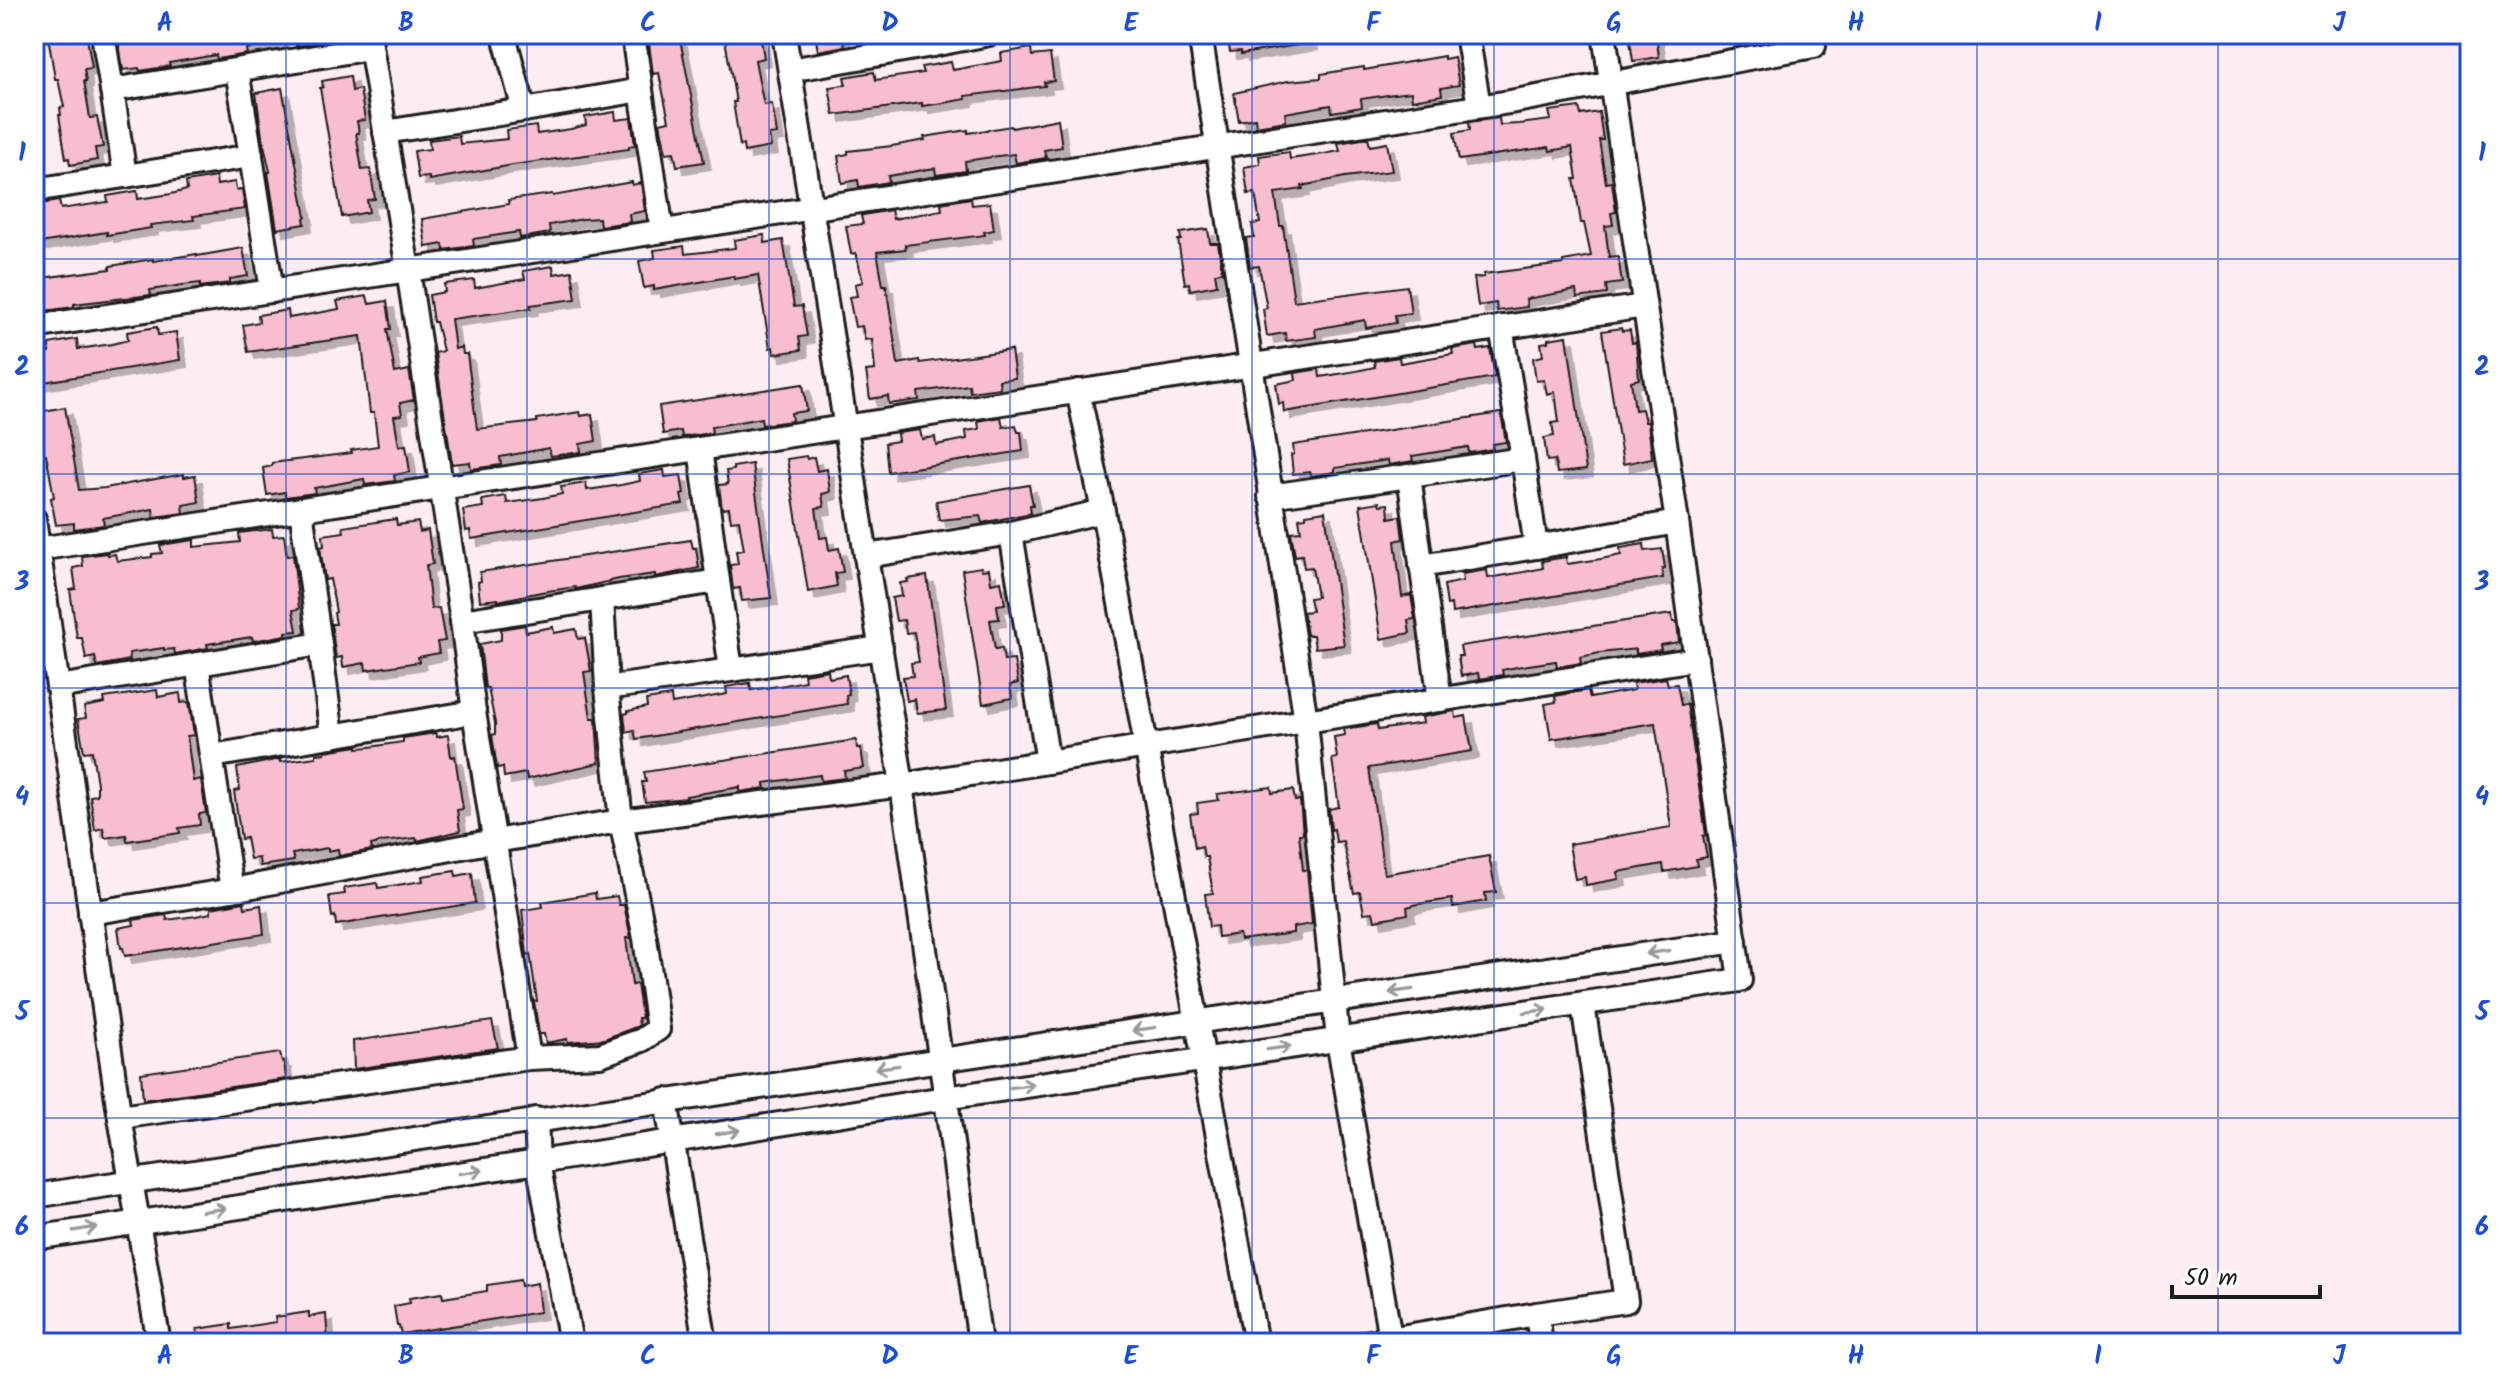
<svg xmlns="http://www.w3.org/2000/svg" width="2504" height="1377" viewBox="0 0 2504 1377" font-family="Kalam,sans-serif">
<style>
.building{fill:#f8becf;stroke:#1c1c1c;stroke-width:2;filter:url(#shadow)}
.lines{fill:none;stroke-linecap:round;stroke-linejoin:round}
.minor-casing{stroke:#1c1c1c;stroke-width:28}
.minor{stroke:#fff;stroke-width:22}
.oneway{stroke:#999}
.grid{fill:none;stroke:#1d4ed8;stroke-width:2;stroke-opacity:0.55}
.neatline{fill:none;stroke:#1d4ed8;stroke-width:3}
.grid-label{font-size:26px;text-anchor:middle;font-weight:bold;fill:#1d4ed8}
</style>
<defs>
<filter id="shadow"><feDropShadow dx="7" dy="7" stdDeviation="0" flood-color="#0004"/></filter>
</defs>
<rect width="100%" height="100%" fill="#fdecf1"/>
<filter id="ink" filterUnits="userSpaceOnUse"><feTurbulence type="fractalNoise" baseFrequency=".0125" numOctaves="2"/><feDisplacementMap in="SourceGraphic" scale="16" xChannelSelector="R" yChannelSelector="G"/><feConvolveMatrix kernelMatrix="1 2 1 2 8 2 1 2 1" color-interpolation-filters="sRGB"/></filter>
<g filter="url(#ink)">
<!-- building -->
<g class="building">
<path d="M57,34h22v5l8,-1 5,30 -8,1 2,12h-2l6,37 7,-1 6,30 -8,1 2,12 -27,5 -1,-7 -3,1 -7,-44h2l-1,-7 4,-1 -6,-28h-3l-7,-43z"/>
<path d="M165,34h116l1,9 -36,6 1,5 -30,5 -1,-4 -47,8 1,3 -30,5 -1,-3 -16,2 -4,-27 46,-7z"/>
<path d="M294,34h47v5l-45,7z"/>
<path d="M652,34h27l25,128 -27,4 -3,-14 -8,1 -6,-30 9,-2 -10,-48 -6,1 -4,-30 5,-1z"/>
<path d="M724,34h36l4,24 -9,2 6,31 3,14 8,-1 5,30 -8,1 2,12 -27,5 -1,-7 -3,1 -7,-44h3z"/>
<path d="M815,34h28l2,12 -27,5z"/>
<path d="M1227,34h83l1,9 -70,11v-3l-11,1z"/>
<path d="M1629,34h27l3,23 -26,4z"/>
<path d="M1031,48l1,8 18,-2 4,27 -10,1 1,4 -80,10 1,3 -23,4 -21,3v-3l-88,12 -5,-28 17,-2 -2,-8 30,-5 2,8 47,-7 -2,-6 30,-5 2,8 49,-9 -1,-8z"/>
<path d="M1444,56v3l10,-2 5,28 -18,3 1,7 -30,5 -1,-8 -17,2 -33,5 1,8 -30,5 -1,-7 -46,8 1,8 -30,5 -1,-8 -16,3 -5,-28 54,-12 33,-3v-4l12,-2 31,-5v3z"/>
<path d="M350,76l2,15 8,-2 5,31 -8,1 2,12h-3l6,37 8,-1 5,30 -8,1 2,12 -27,5 -22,-129 3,-1 -1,-6z"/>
<path d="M282,88l24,129 -2,1 1,6 -28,5 -9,-57h2l-8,-36 -6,-43z"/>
<path d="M1579,107l2,8 18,-3 4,28h-4l7,43 6,-1 4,30 -5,1 2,12 -8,1 4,31 9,-1 4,27 -16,2 1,9 -30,4 -1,-8 -50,9 1,8 -30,4 -1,-8 -18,3 -4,-28 10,-1v-3l79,-10v-3l28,-5 -7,-33h-3l-7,-44h3l-5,-32 -22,4 -1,-4 -90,13 -5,-27 16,-3 -1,-8 30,-4 1,7 19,-1 32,-4 -2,-9z"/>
<path d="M615,112l1,8 15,-2 4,27 -6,1v3l-116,16 -84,15v-3l-11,1 -4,-27 16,-2 -1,-9 30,-4 1,8 47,-5 -1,-9 30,-4 1,8 34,-5 15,-4 -1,-8z"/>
<path d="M1058,119l4,28 -18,3 2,8 -30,5 -2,-9 -16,2 -33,5 1,10 -30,4 -1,-7 -47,8 1,6 -30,5 -1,-7 -16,3 -4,-27 10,-2v-3l44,-5 33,-6 -1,-3 44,-7v3l43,-7 1,2z"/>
<path d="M1368,138l2,8 17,-3 5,28 -47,6 -43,9 1,3 -28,4 5,33h3l11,75 113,-15 4,27 -16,2 1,8 -30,5 -1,-8 -50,9 1,8 -30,4 -1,-8 -18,3 -4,-27 4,-1 -8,-42 -9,1 -4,-29 8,-1 -2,-13 8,-1 -5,-30 -7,1 -4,-27 16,-3 -1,-8 30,-4 1,7 34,-5 16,-3 -2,-8z"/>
<path d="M216,177l1,8 18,-3 1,8 6,-1 3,20 -52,7 1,4 -44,5 1,3 -44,7v-3l-73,12v-39l25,-4 2,8 47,-7 -1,-6 30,-5 1,8 33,-5 16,-4 -1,-8z"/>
<path d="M632,182v3l9,-2 4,28 -16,3 1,8 -30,4 -1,-8 -16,1 -34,6 1,8 -30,5 -1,-6 -46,7 1,7 -30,4 -1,-6 -17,3 -4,-28 87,-15 -1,-4 44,-6 1,2z"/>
<path d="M971,198l1,7 18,-2 4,27 -10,2 1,3 -80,10 1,4 -29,3 6,33h3l12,79 21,-4 1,3 91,-13 4,28 -16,2 1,8 -30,4 -1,-7 -51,7 1,8 -30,4 -1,-8 -18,3 -4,-28 9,-1 -3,-31 -7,1 -3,-14 -7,1 -6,-30 8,-1 -2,-12 8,-2 -7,-29 -5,1 -5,-28 17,-2 -2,-8 2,-1 28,-5 2,9 49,-9 -1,-7z"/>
<path d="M1208,229l2,14h8l4,29 -7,1 2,12 -27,5 -1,-7 -4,1 -7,-44h3l-1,-7z"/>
<path d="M764,235l1,8 18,-3 11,67 8,-1 5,30 -8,1 2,13 -27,4 -1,-7 -3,1 -12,-73 -24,4v-3l-80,14v-4l-10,2 -5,-27 16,-3 -1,-8 30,-4 1,8 18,-2 32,-4 -1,-8z"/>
<path d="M243,248l5,28 -18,3v4l-30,4v-4l-17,2 -33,5 1,5 -77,9v3l-30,4v-2l-10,2v-32l76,-10v-3l43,-7v2l44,-7v2z"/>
<path d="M553,266l1,8 18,-3 4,28 -46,6 1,3 -80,11 4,30 7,-2 1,7h4l10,75 60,-7v-3l43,-7 1,4 11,-2 4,27 -16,3 1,8 -30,4 -2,-8 -49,9 1,8 -30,4 -1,-7 -18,2 -17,-111 8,-2 -7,-29h-3l-4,-27 16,-3 -1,-8 30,-4 1,8 50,-9 -2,-8z"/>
<path d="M367,296l2,8 18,-3 4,28h-4l8,44 14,-3 5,30 -14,3 2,12 -8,1 5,30 7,-1 4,27 -16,3 1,6 -30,4 -1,-6 -50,9 1,5 -30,4v-5l-18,3 -4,-27 9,-2v-3l80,-10 -1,-3 27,-4 -4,-33h-4l-9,-77 -113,16 -5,-27 16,-3 -1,-7 30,-5 1,8 34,-6 16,-3 -2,-8z"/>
<path d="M157,327l1,8 18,-3 4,28 -143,23 -3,-27 15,-3v-9l28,-5 1,10 34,-5 16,-4 -1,-8z"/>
<path d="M1621,328l1,3 8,-1 2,13 4,-1 3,37 -8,2 4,29 7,-1 3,13h3l4,36 -29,6 -21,-133z"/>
<path d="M1567,336l19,134 -29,3 -2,-13 -8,1 -3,-23 10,-2 -2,-13 7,-1 -4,-30 -8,2 -3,-14 -8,1 -3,-23 10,-2 -2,-13 7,-1v-3z"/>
<path d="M1477,345l1,5 12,-2 5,29 -211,35 -1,-9 -4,1 -3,-20 20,-4 -1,-7 24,-4 1,8 36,-6 19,-4 -1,-6 25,-4 1,6 53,-9 -1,-5z"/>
<path d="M803,384l4,27 -16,2 1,8 -30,4 -1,-7 -50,9 1,6 -30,4 -1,-6 -18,3 -4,-28z"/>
<path d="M65,407l14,83 26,-2 79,-14v3l11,-2 4,27 -16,3 1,8 -30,4 -1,-8 -50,9 1,7 -30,4v-6l-18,2 -5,-27 3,-1 -8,-43 -8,2 -4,-31 7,-1 -2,-12z"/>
<path d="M1501,413l5,29 -14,2 1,5 -24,4 -1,-6 -56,9 1,5 -24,4 -1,-5 -53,8v4l-24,4 -1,-4 -17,2 -2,-19 3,-1 -1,-9z"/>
<path d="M1001,417l2,10 13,-2 2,7h3l2,19 -135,21 -3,-29 13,-2 -1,-8 23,-3 2,9 13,-2 1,8 31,-6 -1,-8 13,-2 -1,-8z"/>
<path d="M806,456l1,3 7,-2 3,14 10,-2 3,23 -8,2 2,13 -8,1 4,30 7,-1 2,13 10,-2 4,24 -8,1 2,13 -29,6 -21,-133z"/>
<path d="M752,464l19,134 -29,3 -2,-13 -7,1 -3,-24 8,-1 -2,-13 8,-1 -5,-30 -8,1 -2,-13 -7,1 -3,-24 9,-1 -2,-13 7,-1v-3z"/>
<path d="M664,470l1,7 16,-2 3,19 -3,1 2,9 -212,35 -1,-9 -4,1 -3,-21 20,-3 -1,-7 24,-4 1,7 36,-5 19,-4 -1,-7 25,-4 1,7 34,-5 19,-4 -1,-7z"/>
<path d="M1029,485l4,20h-3l1,8 -49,10 -2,-7 -41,4 -3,-19z"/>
<path d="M1379,502l1,3 8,-1 1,14 11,-2 3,23 -8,2 7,56 9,-2 4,24 -7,1 2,13 -29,6 -21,-134z"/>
<path d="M1325,511l19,134 -29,3 -2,-13h-6l-4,-23 9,-1 -3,-13 8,-1 -5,-30 -8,1 -2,-13 -7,1 -4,-24 10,-1 -2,-13 7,-1v-3z"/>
<path d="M396,519l1,6 21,-3 2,10 8,-2 5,34 -7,1 5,44 8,-1 6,33 -8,1 2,11 -21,4 1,5 -53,8 -1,-7 -22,4 -1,-10 -6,1 -5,-34h5l-2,-11 2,-1 -6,-33 -5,1 -5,-33 4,-1 -1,-11 21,-3 -1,-5z"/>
<path d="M272,529l1,7 11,-1 3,21 6,-1 6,54 -6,1 4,21 -11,1v3l-33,6 -1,-4 -45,7 1,4 -33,6 -1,-5 -10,1v-2l-35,5 1,7 -33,6 -2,-9 -9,2 -4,-21h-5l-7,-48 6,-1 -3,-21 10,-2 -1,-10 26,-3v2l7,-1 2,7 35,-4v-3l10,-1 -2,-8 34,-5v7l46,-5 -1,-9z"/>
<path d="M691,540l2,8h3l3,20 -44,9v-3l-36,5 -43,10 -1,-2 -34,5 -43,9v-2l-18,2 -2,-19 3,-1 -1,-9z"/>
<path d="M1644,544l1,7 17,-2 3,19 -3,1 1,9 -211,35 -1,-9 -4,1 -3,-20 19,-4 -1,-7 25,-4 1,8 36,-6 19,-4 -1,-7 24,-4 1,7 34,-5 20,-4 -1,-7z"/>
<path d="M981,567l1,3 7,-1 2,14 10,-2 4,23 -8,1 2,14 -9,1 5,29 7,-1 2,13 10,-1 4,23 -8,2 2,13 -29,6 -21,-134z"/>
<path d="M927,576l19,134 -29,3 -2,-14 -8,2 -4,-24 10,-1 -2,-13 8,-1 -5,-30 -8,1 -2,-13 -8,1 -4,-23 10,-2 -2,-13 8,-1 -1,-3z"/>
<path d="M1672,614l1,8h4l2,20 -19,3 1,5 -25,4v-5l-36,4 -20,4 1,6 -24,4 -1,-6 -34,5 -20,4 1,5 -24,4 -1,-6 -17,3 -3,-20h4l-2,-10z"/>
<path d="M525,625l1,7 27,-5 1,6 22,-4 2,10 7,-1 6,33 -7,1 7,46h5l3,45 -72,16 -1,-6 -22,4 -1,-10 -6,1 -5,-33 3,-1v-11l-7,-35h-3l-5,-44 21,-4v-11z"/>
<path d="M828,670l1,8 17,-3 3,19 -3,1 1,9 -211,35 -2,-9 -8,2 -2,-18 4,-1v-2l19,-4 -1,-7 25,-4 1,8 55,-10 -1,-7 24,-4 1,7 34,-5 20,-4 -1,-7z"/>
<path d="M1666,678l2,7 9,-1 4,21 6,-1 19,131 -3,1 4,21 -11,2 1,7 -33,6 -1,-8 -45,8 1,7 -33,6 -1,-8 -10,2 -6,-35 102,-17 -16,-104 -104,16 -6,-35 11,-2 -1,-6 33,-6 2,8 44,-8 -1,-7z"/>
<path d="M157,690l1,7 22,-4 1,10 8,-1 5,33 -7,1 6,45 8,-2 5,34 -7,1 1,11 -21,3 1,5 -53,8 -1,-6 -21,3 -2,-10 -8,2 -5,-34 7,-1v-11l-5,-33 -8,1 -6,-33 8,-1 -2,-11 21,-4 -1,-5z"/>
<path d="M1455,711l1,7 10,-2 6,35 -103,17 15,106 105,-18 7,36 -11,1 1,8 -33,6 -1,-8 -34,5 -11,3 1,7 -33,6 -2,-8 -9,1 -4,-21 -6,1 -11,-52 -7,1 -2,-13 -3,1 -2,-21 10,-2 -7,-48 5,-1 -3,-21 11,-2 -1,-6 33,-5 1,6 45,-7 -1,-6z"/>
<path d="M436,733l1,4 11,-2 3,22 4,-1 8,53 -6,1 3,21 -43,10 -1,-3 -34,4 -11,3 1,5 -33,6 -1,-7 -10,2v-3l-36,6 2,7 -34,5 -1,-8 -9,1 -4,-21 -5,1 -7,-48 6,-1 -3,-22 43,-9v3l36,-5v-3l9,-1v-2l33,-5v2l12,-1 33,-5v-4z"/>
<path d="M856,740l1,8h4l3,20 -20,3 1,7 -24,3 -1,-6 -56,8 1,5 -25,4v-5l-54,9 1,2 -42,4 -3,-20h4l-2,-10z"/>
<path d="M1271,787l1,6 21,-3 2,11 5,-1 3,34h-4l4,36h4l5,54 -19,3v6l-53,7 -1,-6 -21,3 -1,-11 -8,1 -4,-33 8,-1 -6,-36h-3l-2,-11 -7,2 -5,-34 8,-1 -1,-10 22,-3 -2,-6z"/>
<path d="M455,871l1,5 16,-3 3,30 -139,22 -1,-9 -3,1 -3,-21 16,-2 -1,-6 33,-5 1,5 45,-7 -1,-5z"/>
<path d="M595,893l1,6 21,-3 2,9h5l7,33h-5l6,47 5,-1 5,34h-4l1,7 -3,2 -32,12 -36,3 -1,-3 -21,4 -2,-9h-5l-5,-33h3l-7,-47 -3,1 -5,-45 21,-3 -1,-5z"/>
<path d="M244,902l1,6 16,-3 3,29 -139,22 -2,-8h-2l-3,-20 16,-3 -1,-5 33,-5 1,5 29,-4 15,-3v-5z"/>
<path d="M492,1021l6,27 -144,21 -1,-28z"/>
<path d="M280,1053l2,9 2,-1 2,18 -143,21 -2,-27z"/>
<path d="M520,1280l1,6 16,-3 3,29 -139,22 -2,-8h-2l-3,-20 16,-3 -1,-5 33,-5 1,5 44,-7v-6z"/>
<path d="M309,1312v5l17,-3 2,29h-129l-2,-14 34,-5v5l45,-7 -1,-5z"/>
</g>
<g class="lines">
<defs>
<g id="minor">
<path d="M103,34l9,56 259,-42"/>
<path d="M369,34l39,236 54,351 12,91 55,346"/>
<path d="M633,34l8,56"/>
<path d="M784,34l118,751 78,558"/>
<path d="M1200,34l106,687 32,319 53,303"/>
<path d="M1467,34l12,72"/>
<path d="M932,45l57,-11"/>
<path d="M237,70l14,86"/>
<path d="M790,70l142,-25 -2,-11"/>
<path d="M524,110l117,-20 21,141"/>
<path d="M385,132l139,-22 -18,-67 3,-9"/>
<path d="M125,176l126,-20 21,135"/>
<path d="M34,190l91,-14 -13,-86"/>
<path d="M34,327l1476,-225 304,-56 -2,-12"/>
<path d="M1501,327l22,132"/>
<path d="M700,449l18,132"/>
<path d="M1409,476l114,-17 13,88 -115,19"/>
<path d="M1270,496l139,-20 31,224"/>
<path d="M1103,511l153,832"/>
<path d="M34,519l84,587 41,237"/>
<path d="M1011,533l37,229"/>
<path d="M1536,547l141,-25"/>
<path d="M38,549l1606,-243"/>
<path d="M866,556l145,-23 92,-22 -25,-120"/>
<path d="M462,621l140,-22"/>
<path d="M320,644l12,92"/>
<path d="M197,664l35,226"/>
<path d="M58,687l262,-43 -19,-134"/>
<path d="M607,688l-5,-89 116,-18 13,88"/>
<path d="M212,756l262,-44"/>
<path d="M90,913l142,-23 262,-49 127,-20 281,-36 794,-126"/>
<path d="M666,1100l39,243"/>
<path d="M120,1117l409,-59 71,-3 42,-15 16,-11 -13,-91 -24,-117 -14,-133 274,-40"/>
<path d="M536,1119l2,43 33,181"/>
<path d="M34,1196l1701,-255"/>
<path d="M34,1238l504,-76 407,-64 795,-118 -63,-458 -73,-488"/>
<path d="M1365,1343l172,-29"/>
<path d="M1541,1343l-4,-29 89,-13 -43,-297"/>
</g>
</defs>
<!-- minor casing -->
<use href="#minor" class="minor-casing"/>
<!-- minor -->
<use href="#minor" class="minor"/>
</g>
<!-- one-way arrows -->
<defs><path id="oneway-shaft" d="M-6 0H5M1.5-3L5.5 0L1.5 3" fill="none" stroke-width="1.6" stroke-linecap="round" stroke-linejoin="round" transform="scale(2)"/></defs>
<g class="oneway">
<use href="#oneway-shaft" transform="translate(1658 952) rotate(172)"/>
<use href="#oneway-shaft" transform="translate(1401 991) rotate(172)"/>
<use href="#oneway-shaft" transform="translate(1536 1011) rotate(-8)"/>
<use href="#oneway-shaft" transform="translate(1144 1029) rotate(172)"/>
<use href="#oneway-shaft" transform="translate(1279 1048) rotate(-8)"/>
<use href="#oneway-shaft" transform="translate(887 1067) rotate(172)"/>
<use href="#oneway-shaft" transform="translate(1022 1086) rotate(-8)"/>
<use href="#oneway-shaft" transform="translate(728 1132) rotate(-9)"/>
<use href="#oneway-shaft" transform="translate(471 1172) rotate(-8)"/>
<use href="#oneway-shaft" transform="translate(214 1210) rotate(-8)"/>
<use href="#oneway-shaft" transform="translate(85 1229) rotate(-9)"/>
</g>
</g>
<!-- grid -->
<path class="grid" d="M286,34v1309M527,34v1309M769,34v1309M1010,34v1309M1252,34v1309M1494,34v1309M1735,34v1309M1977,34v1309M2218,34v1309M34,259h2436M34,474h2436M34,688h2436M34,903h2436M34,1118h2436"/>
<!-- margin -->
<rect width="2504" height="1377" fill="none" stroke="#fff" stroke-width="88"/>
<!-- scale -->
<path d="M2172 1285v12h148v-12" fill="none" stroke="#1c1c1c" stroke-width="4"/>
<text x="2184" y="1285" font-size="24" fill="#1c1c1c" stroke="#ffffff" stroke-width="6" paint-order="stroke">50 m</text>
<rect x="44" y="44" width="2416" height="1289" class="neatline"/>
<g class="grid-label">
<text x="165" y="31">A</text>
<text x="406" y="31">B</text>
<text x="648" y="31">C</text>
<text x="890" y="31">D</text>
<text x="1131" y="31">E</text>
<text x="1373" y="31">F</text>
<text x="1614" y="31">G</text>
<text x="1856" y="31">H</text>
<text x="2098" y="31">I</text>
<text x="2339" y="31">J</text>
<text x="22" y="161">1</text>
<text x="2482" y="161">1</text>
<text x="22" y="375">2</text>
<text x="2482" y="375">2</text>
<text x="22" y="590">3</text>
<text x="2482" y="590">3</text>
<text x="22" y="805">4</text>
<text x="2482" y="805">4</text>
<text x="22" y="1020">5</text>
<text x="2482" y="1020">5</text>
<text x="22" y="1235">6</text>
<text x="2482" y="1235">6</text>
<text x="165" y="1364">A</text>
<text x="406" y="1364">B</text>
<text x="648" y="1364">C</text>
<text x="890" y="1364">D</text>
<text x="1131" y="1364">E</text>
<text x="1373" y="1364">F</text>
<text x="1614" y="1364">G</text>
<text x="1856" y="1364">H</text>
<text x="2098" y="1364">I</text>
<text x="2339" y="1364">J</text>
</g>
</svg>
